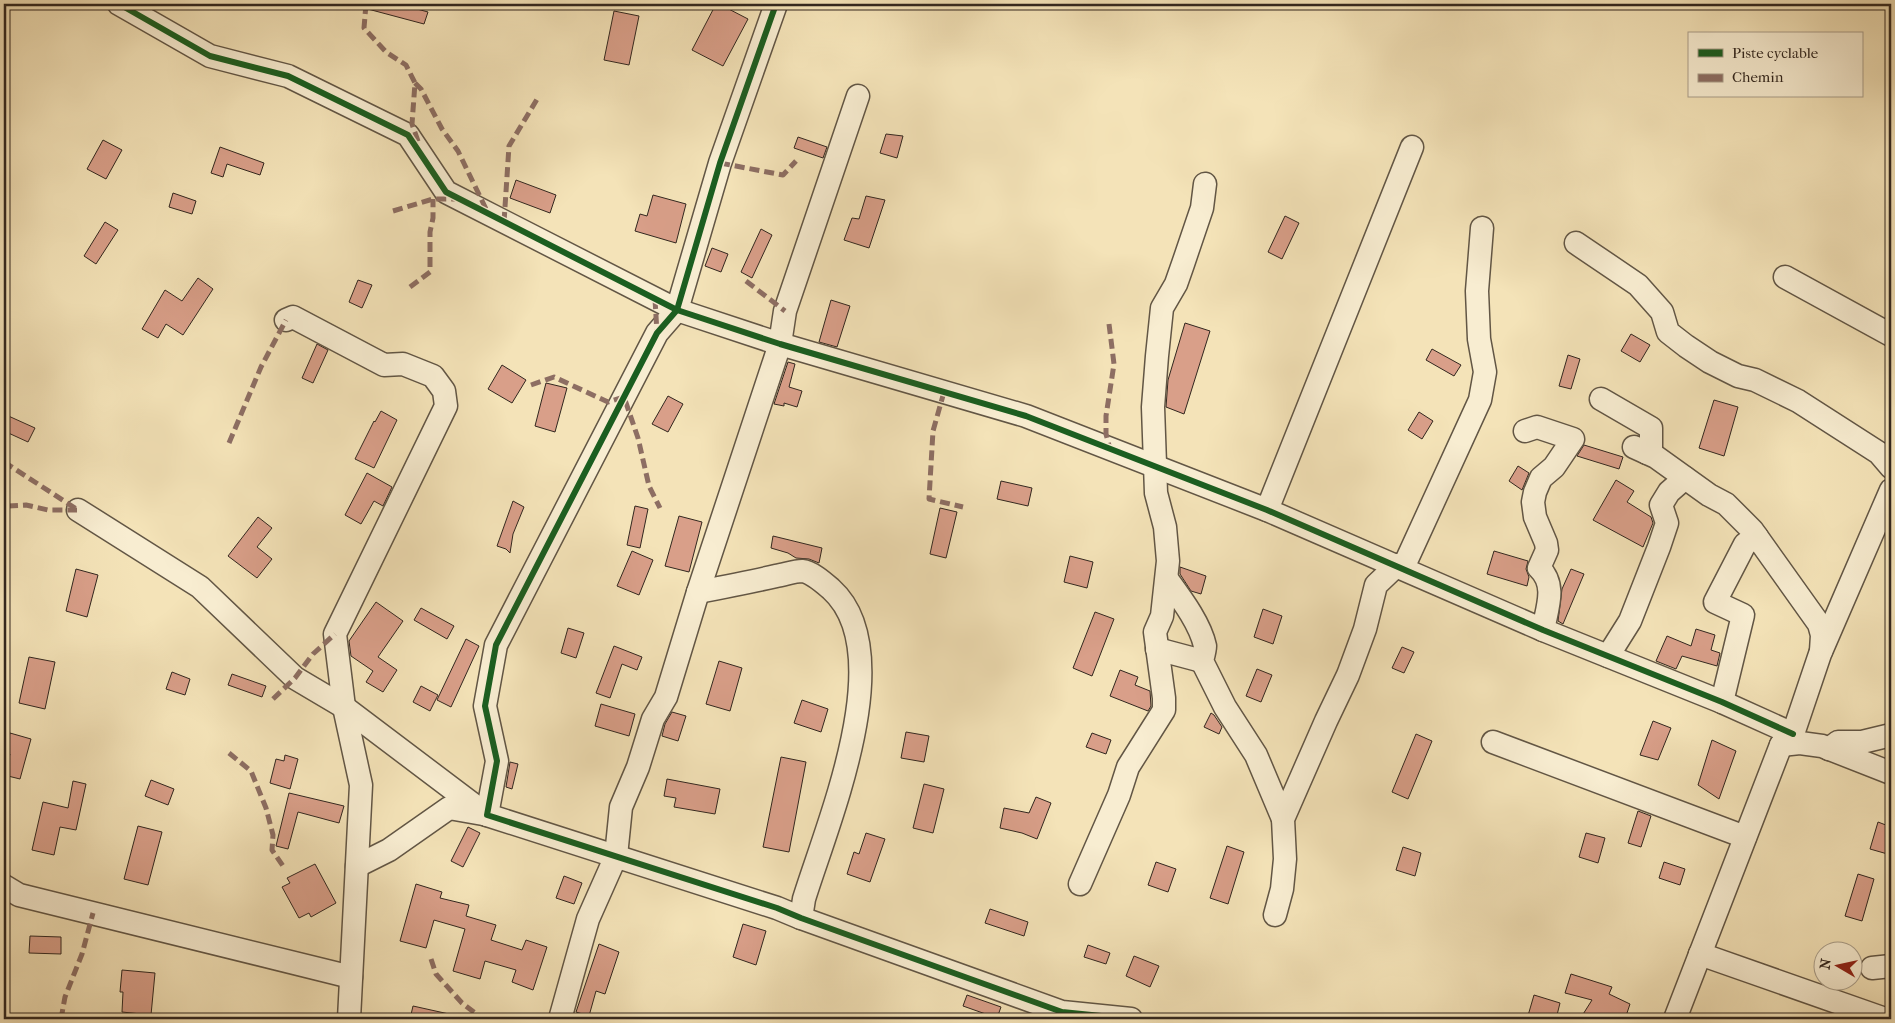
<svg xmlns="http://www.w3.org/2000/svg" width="1895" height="1023" viewBox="0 0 1895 1023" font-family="'IM FELL French Canon',serif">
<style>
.building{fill:#d99f89;stroke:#32271f}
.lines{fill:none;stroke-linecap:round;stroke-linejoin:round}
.minor-casing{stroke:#625645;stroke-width:25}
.minor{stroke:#f8edd1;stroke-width:22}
.quiet{stroke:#8d6e63;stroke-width:5;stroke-dasharray:10 5;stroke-linecap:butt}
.cycleway-casing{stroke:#f8edd1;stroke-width:9}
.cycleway{stroke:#1b5e20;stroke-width:6}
</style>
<rect width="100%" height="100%" fill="#f4e3b8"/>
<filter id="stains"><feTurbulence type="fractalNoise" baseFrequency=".004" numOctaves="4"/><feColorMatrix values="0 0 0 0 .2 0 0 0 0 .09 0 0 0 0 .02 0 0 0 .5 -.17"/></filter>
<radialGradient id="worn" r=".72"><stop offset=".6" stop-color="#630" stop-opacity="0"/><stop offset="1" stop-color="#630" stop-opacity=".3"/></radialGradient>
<!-- building -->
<g class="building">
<path d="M365,4h34l29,8 -4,12 -60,-16z"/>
<path d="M716,4h3l29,15 -25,47 -31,-16z"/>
<path d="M614,11l25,5 -10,49 -25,-5z"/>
<path d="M886,134l17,2 -6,22 -17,-5z"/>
<path d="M798,137l29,10 -4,11 -29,-10z"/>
<path d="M103,140l19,10 -16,29 -19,-10z"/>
<path d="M220,147l44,16 -4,12 -33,-11 -4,13 -12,-4z"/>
<path d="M516,180l40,15 -6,18 -40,-15z"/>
<path d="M173,193l23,8 -4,13 -23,-7z"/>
<path d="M653,195l33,9 -10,39 -41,-12 5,-17 7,2z"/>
<path d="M866,196l19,4 -16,48 -25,-8 8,-22 7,1z"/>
<path d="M1285,216l14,7 -17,36 -14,-7z"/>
<path d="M105,222l13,8 -22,34 -12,-8z"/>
<path d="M761,229l11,6 -20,43 -11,-6z"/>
<path d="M712,248l16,6 -7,18 -16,-6z"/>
<path d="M198,278l15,11 -30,46 -17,-11 -8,14 -16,-9 23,-39 17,11z"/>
<path d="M358,280l14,5 -10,23 -13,-6z"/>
<path d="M831,300l19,6 -13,41 -18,-5z"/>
<path d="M1185,323l25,8 -26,83 -18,-7 2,-27z"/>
<path d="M1631,334l19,11 -10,17 -19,-11z"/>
<path d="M317,344l11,6 -15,33 -11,-5z"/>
<path d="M1432,349l29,16 -7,11 -28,-16z"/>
<path d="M1568,355l12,4 -9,30 -12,-3z"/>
<path d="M788,362l7,2 -6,23 13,4 -5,16 -13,-4v3l-10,-2z"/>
<path d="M502,365l24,15 -14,23 -24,-14z"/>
<path d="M546,383l21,5 -12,44 -20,-6z"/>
<path d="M668,396l15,8 -15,28 -16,-8z"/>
<path d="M1714,400l24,7 -14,49 -25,-8z"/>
<path d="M381,411l16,9 -23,48 -19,-9 19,-38 1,1z"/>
<path d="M1419,412l14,9 -11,18 -14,-9z"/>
<path d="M4,414l31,14 -7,14 -24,-11z"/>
<path d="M1584,445l39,12 -4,12 -42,-13z"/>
<path d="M1518,466l11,7 -7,17 -13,-9z"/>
<path d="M367,473l25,14 -9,19 -9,-5 -13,23 -16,-9z"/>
<path d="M1616,480l18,11 -7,11 24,15 2,6 -10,24 -50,-27z"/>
<path d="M1001,481l31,7 -4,18 -31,-7z"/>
<path d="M513,501l11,6 -11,27 -3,19 -4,-4 -9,-3z"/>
<path d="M635,506l13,3 -8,39 -13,-3z"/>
<path d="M940,508l17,4 -11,46 -16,-4z"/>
<path d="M679,516l23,6 -13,50 -24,-6z"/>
<path d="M258,517l14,11 -15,19 15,12 -15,19 -29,-22z"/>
<path d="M773,536l49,12 -3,15 -10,-4 -13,-1 -8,-5 -17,-5z"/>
<path d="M632,551l21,9 -14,35 -22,-9z"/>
<path d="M1494,551l34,10 -2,8 3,8 -2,9 -40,-12z"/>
<path d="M1070,556l23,6 -6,26 -23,-6z"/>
<path d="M1180,567l26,9 -5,18 -10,-3 -11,-17z"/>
<path d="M76,569l22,6 -11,42 -21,-6z"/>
<path d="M1571,569l13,5 -21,50 -5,-3 4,-32z"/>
<path d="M376,602l27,19 -25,36 19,13 -14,22 -17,-10 7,-11 -22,-15 -2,-15z"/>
<path d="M421,608l33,18 -7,13 -33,-19z"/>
<path d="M1263,609l19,7 -9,28 -19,-7z"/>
<path d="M1095,612l19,7 -22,57 -19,-8z"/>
<path d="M568,628l16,5 -8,25 -15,-5z"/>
<path d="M1696,629l19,6 -4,15 9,3 -3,13 -35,-10 -6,13 -20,-8 11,-25 24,10z"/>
<path d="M466,639l13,7 -28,61 -14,-7z"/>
<path d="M614,646l28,11 -5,13 -15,-6 -12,34 -14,-5z"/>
<path d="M1402,647l12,5 -10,21 -12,-5z"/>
<path d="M29,657l26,5 -10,47 -26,-6z"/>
<path d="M719,661l23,7 -12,43 -24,-7z"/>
<path d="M1257,669l15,6 -11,27 -15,-6z"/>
<path d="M1120,670l18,7 -3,8 15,6 1,15 -3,5 -38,-15z"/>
<path d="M172,672l18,7 -5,16 -19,-6z"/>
<path d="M232,674l34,12 -4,11 -34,-12z"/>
<path d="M421,686l17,9 -8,16 -17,-9z"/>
<path d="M802,700l26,9 -7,23 -27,-9z"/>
<path d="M601,704l34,10 -6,22 -34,-10z"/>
<path d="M672,712l14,4 -8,25 -16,-5 3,-12z"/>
<path d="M1211,713l3,2 8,12 -3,7 -15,-7z"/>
<path d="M1653,721l18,7 -13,32 -18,-5z"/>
<path d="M906,732l23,4 -5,26 -23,-4z"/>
<path d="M10,733l21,6 -11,40 -16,-4 6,-21 -5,-1z"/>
<path d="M1092,733l19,7 -5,14 -20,-7z"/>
<path d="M1416,734l16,7 -24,58 -16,-7z"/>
<path d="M1712,740l24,11 -17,48 -21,-14z"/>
<path d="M285,755l13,4 -8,30 -20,-6 6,-24 8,2z"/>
<path d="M781,757l25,5 -17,90 -26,-5z"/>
<path d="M510,762l8,2 -6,25 -6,-2z"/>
<path d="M667,779l53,10 -5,25 -41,-7 2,-9 -12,-2z"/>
<path d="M151,780l23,9 -6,16 -23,-9z"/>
<path d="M73,781l13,3 -10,46 -16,-3 -6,28 -22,-5 11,-48 25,6z"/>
<path d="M924,784l20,5 -11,44 -20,-5z"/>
<path d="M289,793l55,13 -5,17 -41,-11 -10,37 -12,-3z"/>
<path d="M1036,797l15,6 -14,36 -15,-6 -22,-5 4,-20 25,5z"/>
<path d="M1638,811l13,5 -10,31 -13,-4z"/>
<path d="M1878,822l13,5v28l-21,-6z"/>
<path d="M138,826l24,6 -14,53 -24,-6z"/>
<path d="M468,827l12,6 -17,34 -12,-6z"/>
<path d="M866,833l19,6 -15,43 -23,-8 7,-22 5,2z"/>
<path d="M1586,833l19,5 -7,25 -19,-6z"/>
<path d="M1227,846l17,6 -16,52 -18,-6z"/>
<path d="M1403,847l18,6 -6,23 -19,-6z"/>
<path d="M1156,862l20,7 -8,23 -20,-7z"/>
<path d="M1664,862l21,7 -5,16 -21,-7z"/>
<path d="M315,864l21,39 -25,14 -2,-4 -10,5 -17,-31 8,-4 -3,-5z"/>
<path d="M1858,874l16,5 -12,42 -17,-5z"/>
<path d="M564,876l18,7 -8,21 -18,-6z"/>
<path d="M416,884l26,8 -2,6 29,7 -3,11 30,9 -5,15 31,10 4,-10 21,7 -14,43 -21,-8 4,-12 -31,-9 -5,18 -27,-8 12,-42 -31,-9 -8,28 -26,-7z"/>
<path d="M990,909l38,13 -4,14 -39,-13z"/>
<path d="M743,924l23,7 -10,34 -23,-8z"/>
<path d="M30,936l31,1v17l-32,-1z"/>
<path d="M599,944l20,8 -14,42 -9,-3 -7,25 -13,-4z"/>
<path d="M1088,945l22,8 -4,11 -22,-7z"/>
<path d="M1134,956l25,10 -9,21 -24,-11z"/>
<path d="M122,970l33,3 -4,42 -29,-3 1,-20h-3z"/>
<path d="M1571,974l41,13 -3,7 21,10 -5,15h-45l12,-19 -27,-7z"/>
<path d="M967,995l34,12 -4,11 -34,-12z"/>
<path d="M1534,995l26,8 -4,16h-29z"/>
<path d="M413,1006l36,8 -1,5h-38z"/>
</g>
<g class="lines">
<defs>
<g id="minor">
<path d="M119,4l91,52 78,20 120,59 38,57 231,118 103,34 246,72 241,94 276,120 179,72 71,32"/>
<path d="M776,4l-56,159 -43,147 -20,23 -161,312 -11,61 12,55 -10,54 290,93 24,10 261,94 69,7"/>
<path d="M1576,243l62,42 24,27 6,20 18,14 24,16 28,14 17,4 43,21 81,52 12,14"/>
<path d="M1785,277l106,58"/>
<path d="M286,320l7,-3 91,48 19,-1 30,12 11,15 2,15 -111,228 9,73 17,78 -12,234"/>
<path d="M1601,399l50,29v22l-4,3"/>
<path d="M1525,431l12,-4 36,12 -19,28 -13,11 -6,14 -2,10 2,15 11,26 1,7 -8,18c18,17 8,40 4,62"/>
<path d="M1634,447l22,10 53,38 17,9 26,26 67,94 3,11 -1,16"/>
<path d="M78,510l122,77 95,91 49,29 143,108"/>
<path d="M1267,510l145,-363"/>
<path d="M1403,568l77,-168 5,-28 -6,-33 -2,-48 5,-63"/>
<path d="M1167,579c13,18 33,44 38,67 0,4 -2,11 -3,15l23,46 31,48 27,64"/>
<path d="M698,592c26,-5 52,-10 78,-16 8,-1 18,-5 26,-5 10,1 22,12 29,18 70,63 -4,235 -27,310l-3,19"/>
<path d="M1157,649l45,12"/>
<path d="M1608,656l22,-35 29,-74 8,-24 -6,-18 8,-13 16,-14"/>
<path d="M1722,702l21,-87 -28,-13 30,-58 12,-7"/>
<path d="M1493,742l252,95"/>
<path d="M1781,745l19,-2 22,3 69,27"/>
<path d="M1829,749l9,-7h24l29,-7"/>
<path d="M357,866l32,-16 60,-42 34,6"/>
<path d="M1080,884l39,-89 9,-28 36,-57v-12l-9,-66 7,-16 6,-55 -3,-34 -9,-34 -3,-86 4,-51 5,-48 14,-24 7,-20 19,-56 3,-24"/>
<path d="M4,886l15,9 332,82"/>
<path d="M1275,915l7,-26 3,-30 -2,-40 43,-98 22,-46 17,-46 11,-44 21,-20"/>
<path d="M1700,954l185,65"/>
<path d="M1872,968l19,-2"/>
<path d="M560,1019l28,-100 28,-63 5,-49 17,-40 15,-48 13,-22 32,-105 82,-248 5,-33 73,-215"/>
<path d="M1675,1019l106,-274 12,-11 27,-80 71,-164"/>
</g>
</defs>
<!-- minor casing -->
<use href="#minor" class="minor-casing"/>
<!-- minor -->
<use href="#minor" class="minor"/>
<!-- quiet -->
<g class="quiet">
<path d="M366,4l-2,24 22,24 20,13 9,18 -3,41 7,20"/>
<path d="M415,83l6,6 21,40 16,22 29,60"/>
<path d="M720,163l63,12 13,-14"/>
<path d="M393,211l40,-12h22"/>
<path d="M504,222l5,-76 30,-50"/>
<path d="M746,281l39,30"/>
<path d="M410,287l20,-15v-40l3,-14v-19"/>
<path d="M655,299l2,34"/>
<path d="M1109,324l5,40 -8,52v18l4,15"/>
<path d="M531,385l23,-8 54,25 16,-5 14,41 11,48 11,22"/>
<path d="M944,392l-11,39 -4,68 34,8"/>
<path d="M229,443l32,-76 25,-47"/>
<path d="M4,462l74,48"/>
<path d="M8,506l18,-1 22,5h29"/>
<path d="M273,699l22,-21 18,-24 22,-20"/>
<path d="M229,753l22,18 15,37 7,27 -1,15 11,16"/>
<path d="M431,959l5,15 26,29 21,16"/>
<path d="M61,1019l4,-22 17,-43 11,-41"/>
</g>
<defs>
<g id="cycleway">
<path d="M119,4l91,52 78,20 120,59 38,57 231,118 103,34 246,72 241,94 276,120 179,72 71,32"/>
<path d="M776,4l-56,159 -43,147 -20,23 -161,312 -11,61 12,55 -10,54 290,93 24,10 261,94 69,7"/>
</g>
</defs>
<!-- cycleway casing -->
<use href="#cycleway" class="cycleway-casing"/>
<!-- cycleway -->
<use href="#cycleway" class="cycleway"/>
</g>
<!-- margin -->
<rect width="1895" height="1023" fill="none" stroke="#f4e3b8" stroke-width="20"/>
<rect x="5" y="5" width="1885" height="1013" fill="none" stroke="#32271f" stroke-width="2.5"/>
<rect x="10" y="10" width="1875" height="1003" fill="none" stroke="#32271f"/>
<!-- legend -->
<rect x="1688" y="32" width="175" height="65" fill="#f8edd1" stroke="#a99e8a"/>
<rect x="1698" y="49" width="25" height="8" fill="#1b5e20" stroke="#a99e8a"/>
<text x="1732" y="58" font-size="15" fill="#32271f">Piste cyclable</text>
<rect x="1698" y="74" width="25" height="8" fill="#8d6e63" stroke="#a99e8a"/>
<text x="1732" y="82" font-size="15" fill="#32271f">Chemin</text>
<!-- north arrow -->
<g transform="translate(1838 966) rotate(279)"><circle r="24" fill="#f8edd1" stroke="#a99e8a"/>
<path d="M0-4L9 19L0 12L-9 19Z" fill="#8f2418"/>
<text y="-8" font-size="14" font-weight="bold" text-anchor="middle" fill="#32271f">N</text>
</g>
<rect width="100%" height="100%" filter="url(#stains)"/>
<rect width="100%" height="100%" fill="url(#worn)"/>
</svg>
